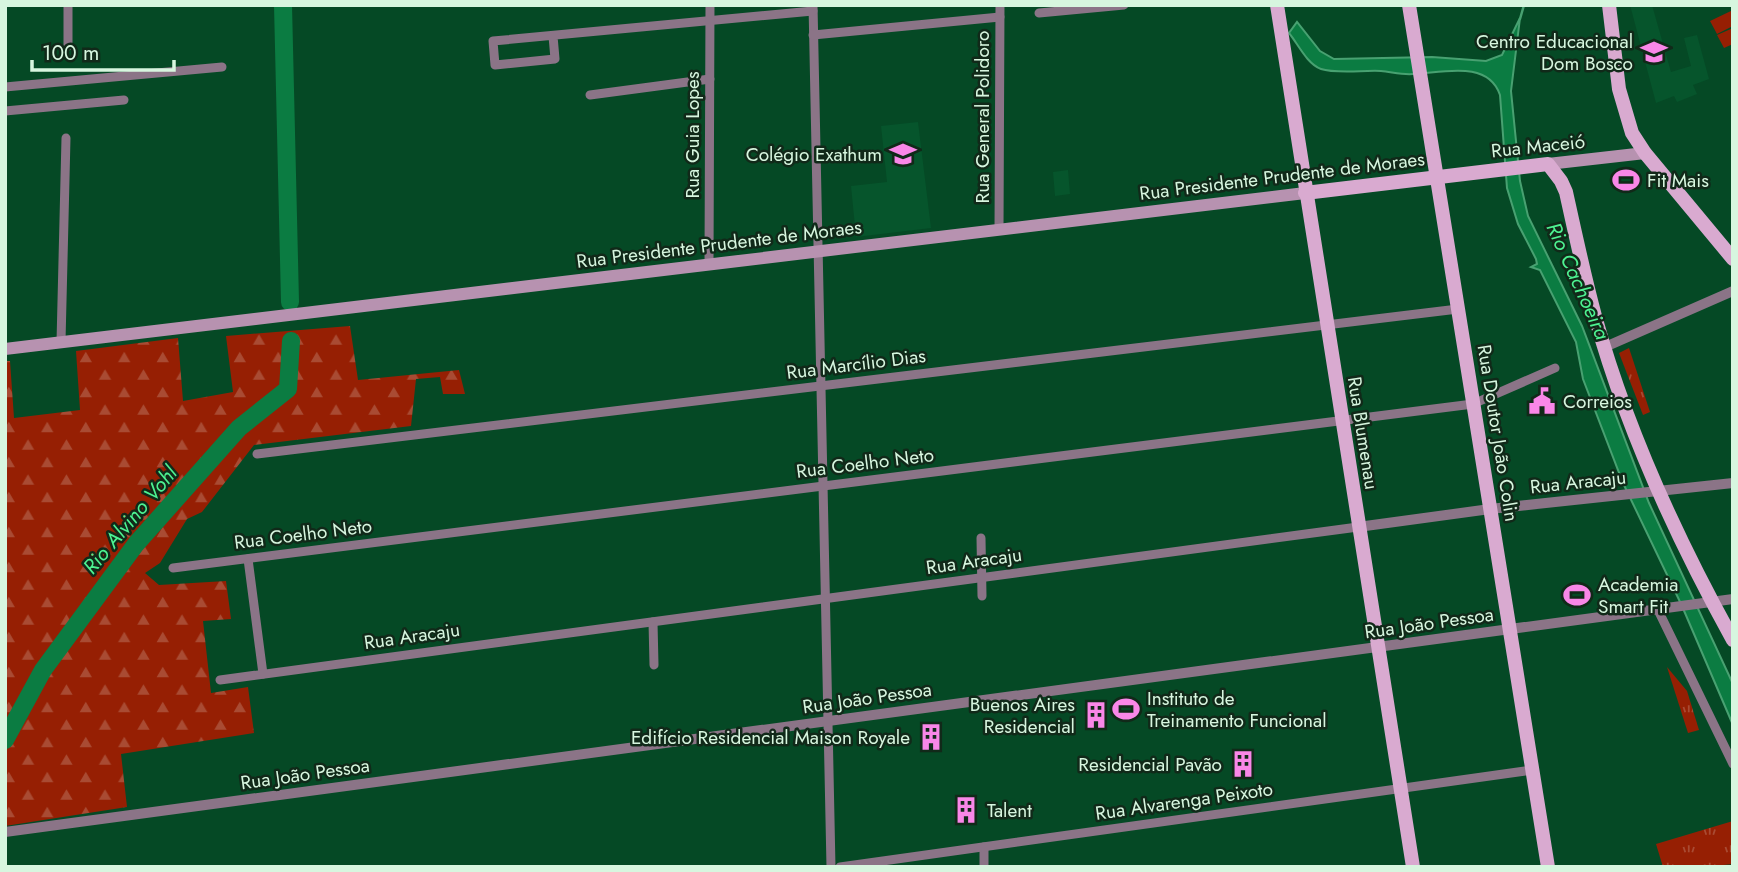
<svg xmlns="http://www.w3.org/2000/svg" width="1738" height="872" viewBox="0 0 1738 872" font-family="Jost,sans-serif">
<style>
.built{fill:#06552c}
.grass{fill:url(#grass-tufts)}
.forest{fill:url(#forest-firs)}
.pitch{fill:#961f03}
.water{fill:#0b7c42;stroke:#48a171;stroke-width:2}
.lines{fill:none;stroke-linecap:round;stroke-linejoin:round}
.stream{stroke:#48a171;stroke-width:2.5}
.river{stroke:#0b7c42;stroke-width:18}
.minor{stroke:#8b7487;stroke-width:9}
.tertiary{stroke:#8b7487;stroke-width:10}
.secondary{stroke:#b792b0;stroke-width:12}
.primary{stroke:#d9aad0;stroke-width:14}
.labels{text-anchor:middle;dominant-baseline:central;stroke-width:5;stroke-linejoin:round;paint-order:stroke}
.poi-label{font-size:19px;fill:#d7f6df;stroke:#112919;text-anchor:end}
.street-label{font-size:19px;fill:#d7f6df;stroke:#112919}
.water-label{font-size:21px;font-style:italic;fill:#4df291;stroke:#112919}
</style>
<defs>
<pattern id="grass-tufts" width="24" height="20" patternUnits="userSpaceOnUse" patternTransform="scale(1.75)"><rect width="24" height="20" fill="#961f03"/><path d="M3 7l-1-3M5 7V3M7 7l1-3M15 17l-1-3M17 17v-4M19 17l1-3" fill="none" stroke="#a94b33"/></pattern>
<pattern id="forest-firs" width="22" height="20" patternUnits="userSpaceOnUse" patternTransform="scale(1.75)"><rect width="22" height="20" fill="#961f03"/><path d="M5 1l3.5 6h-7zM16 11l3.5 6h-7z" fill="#a94b33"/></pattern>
</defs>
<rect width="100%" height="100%" fill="#054925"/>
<!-- built -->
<g class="built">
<path d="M1630,5h22l19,67 20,-6 -7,-28 13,-3 12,44 -16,6 4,9 -20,8 -3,-6 -18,7z"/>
<path d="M918,122l13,106 -75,9 -5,-51 36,-4 -6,-56z"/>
<path d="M1068,170l2,24 -15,2 -2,-24z"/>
</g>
<!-- grass -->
<g class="grass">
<path d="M1629,348l21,64 -7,3 -24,-62z"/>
<path d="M1667,667l20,24 12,39 -11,3z"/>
<path d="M1733,821v43l-28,3h-42l-7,-23z"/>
</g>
<!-- forest -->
<path class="forest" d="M350,326l8,54 101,-10 6,24h-22l-3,-17 -24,2 -5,47 -157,19 -52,67 -15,7 -27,44 -15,10 14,12 67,-4 5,38 -28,2 8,72 37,-6 6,46 -133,21 6,53 -122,19v-465h5l4,57 66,-8 -4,-59 102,-13 5,63 50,-9 -7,-56z"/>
<!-- pitch -->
<g class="pitch">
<path d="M1733,10v16l-16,8 -7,-13z"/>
<path d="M1733,28v16l-9,4 -7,-13z"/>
</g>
<!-- water -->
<path class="water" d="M1520,18l-9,73 9,90 8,35 54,110 67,177 84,181v41l-51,-119 -59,-123 -40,-104 -7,-37 -36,-72 -9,-3 6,-3 -1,-5 -18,-35 -11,-36 -7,-93c-12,-36 -59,-22 -87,-21 -11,1 -21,-2 -32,-3 -17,-1 -45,3 -60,-2 -14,-5 -23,-25 -32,-36l8,-11 23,29 14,8 98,-2 54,4 16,-6z"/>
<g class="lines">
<!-- stream -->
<path class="stream" d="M1520,19l4,-14"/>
<!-- river -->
<g class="river">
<path d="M283,5l7,297"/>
<path d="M5,740l38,-70 93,-126 103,-116 49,-39 3,-48"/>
</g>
<!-- minor -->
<g class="minor">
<path d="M813,5l18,862"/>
<path d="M1039,13l85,-8"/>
<path d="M813,35l187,-18"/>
<path d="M553,36l2,23 -60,6 -2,-24 320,-30"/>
<path d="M68,46v-41"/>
<path d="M5,87l217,-20"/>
<path d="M590,95l120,-16"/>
<path d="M5,111l119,-11"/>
<path d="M999,229l1,-224"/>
<path d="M709,264l1,-259"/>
<path d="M61,342l5,-204"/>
<path d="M257,454l1201,-145"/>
<path d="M981,538l1,58"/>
<path d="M248,559l15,115"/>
<path d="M173,568l1300,-164 82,-36"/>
<path d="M1658,610l75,154"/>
<path d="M653,622l1,43"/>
<path d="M220,680l1138,-153"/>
<path d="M984,847v20"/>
<path d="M840,867l692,-97"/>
</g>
<!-- tertiary -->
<g class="tertiary">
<path d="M1605,347l128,-56"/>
<path d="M1358,527l132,-18 243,-26"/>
<path d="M5,832l1728,-233"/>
</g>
<!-- secondary -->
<g class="secondary">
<path d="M1548,164l97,-11"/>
<path d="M5,349l1300,-156"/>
</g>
<!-- primary -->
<g class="primary">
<path d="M1277,5l136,862"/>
<path d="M1409,5l139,862"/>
<path d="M1609,5l10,84 13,44 13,20 88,106"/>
<path d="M1305,193l243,-29 13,17 5,11c9,41 18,83 29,124 31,112 82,223 138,324"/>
</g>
</g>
<!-- icons -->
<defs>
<symbol id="school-bare" viewBox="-9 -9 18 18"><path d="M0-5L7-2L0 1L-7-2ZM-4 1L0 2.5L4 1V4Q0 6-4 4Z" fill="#f987e8" stroke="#112919" stroke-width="2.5" paint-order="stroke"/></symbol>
<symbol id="stadium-bare" viewBox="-9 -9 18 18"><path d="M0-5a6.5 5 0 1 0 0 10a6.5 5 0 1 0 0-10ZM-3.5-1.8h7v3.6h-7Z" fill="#f987e8" stroke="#112919" stroke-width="2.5" paint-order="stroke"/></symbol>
<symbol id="civic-bare" viewBox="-9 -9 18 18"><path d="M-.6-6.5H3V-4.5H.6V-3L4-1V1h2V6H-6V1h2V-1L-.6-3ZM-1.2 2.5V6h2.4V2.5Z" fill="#f987e8" stroke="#112919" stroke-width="2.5" paint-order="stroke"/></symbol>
<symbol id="building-bare" viewBox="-9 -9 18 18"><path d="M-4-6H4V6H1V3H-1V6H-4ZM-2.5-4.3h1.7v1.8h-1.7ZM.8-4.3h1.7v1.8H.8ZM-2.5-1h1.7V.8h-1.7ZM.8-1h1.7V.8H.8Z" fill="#f987e8" stroke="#112919" stroke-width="2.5" paint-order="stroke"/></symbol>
</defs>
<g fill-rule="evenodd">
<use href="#school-bare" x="1635" y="33" width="38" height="38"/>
<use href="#school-bare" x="884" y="135" width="38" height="38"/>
<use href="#stadium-bare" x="1607" y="161" width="38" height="38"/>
<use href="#civic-bare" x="1523" y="382" width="38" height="38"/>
<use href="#stadium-bare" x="1558" y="576" width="38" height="38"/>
<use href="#stadium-bare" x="1107" y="690" width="38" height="38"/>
<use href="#building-bare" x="1077" y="696" width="38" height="38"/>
<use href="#building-bare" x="912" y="718" width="38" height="38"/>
<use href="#building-bare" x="1224" y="745" width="38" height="38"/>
<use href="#building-bare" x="947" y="791" width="38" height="38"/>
</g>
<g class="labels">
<!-- poi labels -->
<g class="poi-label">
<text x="1633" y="41">Centro Educacional<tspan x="1633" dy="22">Dom Bosco</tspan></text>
<text x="882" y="154">Colégio Exathum</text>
<text x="1647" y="180" text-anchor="start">Fit Mais</text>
<text x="1563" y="401" text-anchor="start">Correios</text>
<text x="1598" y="584" text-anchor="start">Academia<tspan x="1598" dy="22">Smart Fit</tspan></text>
<text x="1147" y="698" text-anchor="start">Instituto de<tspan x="1147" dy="22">Treinamento Funcional</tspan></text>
<text x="1075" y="704">Buenos Aires<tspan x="1075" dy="22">Residencial</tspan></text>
<text x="910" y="737">Edifício Residencial Maison Royale</text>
<text x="1222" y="764">Residencial Pavão</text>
<text x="987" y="810" text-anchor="start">Talent</text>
</g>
<!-- street labels -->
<g class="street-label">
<text transform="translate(982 117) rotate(-90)">Rua General Polidoro</text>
<text transform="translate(692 135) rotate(-90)">Rua Guia Lopes</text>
<text transform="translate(1538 146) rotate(-6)">Rua Maceió</text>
<text transform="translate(1282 176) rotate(-7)">Rua Presidente Prudente de Moraes</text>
<text transform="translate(719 244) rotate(-7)">Rua Presidente Prudente de Moraes</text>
<text transform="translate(856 364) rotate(-7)">Rua Marcílio Dias</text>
<text transform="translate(1363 433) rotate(81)">Rua Blumenau</text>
<text transform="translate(1498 433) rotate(81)">Rua Doutor João Colin</text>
<text transform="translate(865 463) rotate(-7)">Rua Coelho Neto</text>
<text transform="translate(1578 482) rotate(-6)">Rua Aracaju</text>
<text transform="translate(303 534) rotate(-7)">Rua Coelho Neto</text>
<text transform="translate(974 561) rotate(-8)">Rua Aracaju</text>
<text transform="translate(1429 623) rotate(-8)">Rua João Pessoa</text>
<text transform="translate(412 636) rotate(-8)">Rua Aracaju</text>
<text transform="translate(867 698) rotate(-8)">Rua João Pessoa</text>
<text transform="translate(305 774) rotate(-8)">Rua João Pessoa</text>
<text transform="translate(1184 801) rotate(-8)">Rua Alvarenga Peixoto</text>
</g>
<!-- water labels -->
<g class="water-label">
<text transform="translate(1578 281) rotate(66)">Rio Cachoeira</text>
<text transform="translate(130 520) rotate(-50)">Rio Alvino Vohl</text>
</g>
</g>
<!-- border -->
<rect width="1738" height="872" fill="none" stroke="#d7f6df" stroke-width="14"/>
<!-- scale -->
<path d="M32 60v10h142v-10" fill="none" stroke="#d7f6df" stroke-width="3.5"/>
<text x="42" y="60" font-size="21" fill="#d7f6df" stroke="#112919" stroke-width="5" paint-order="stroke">100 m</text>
</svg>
